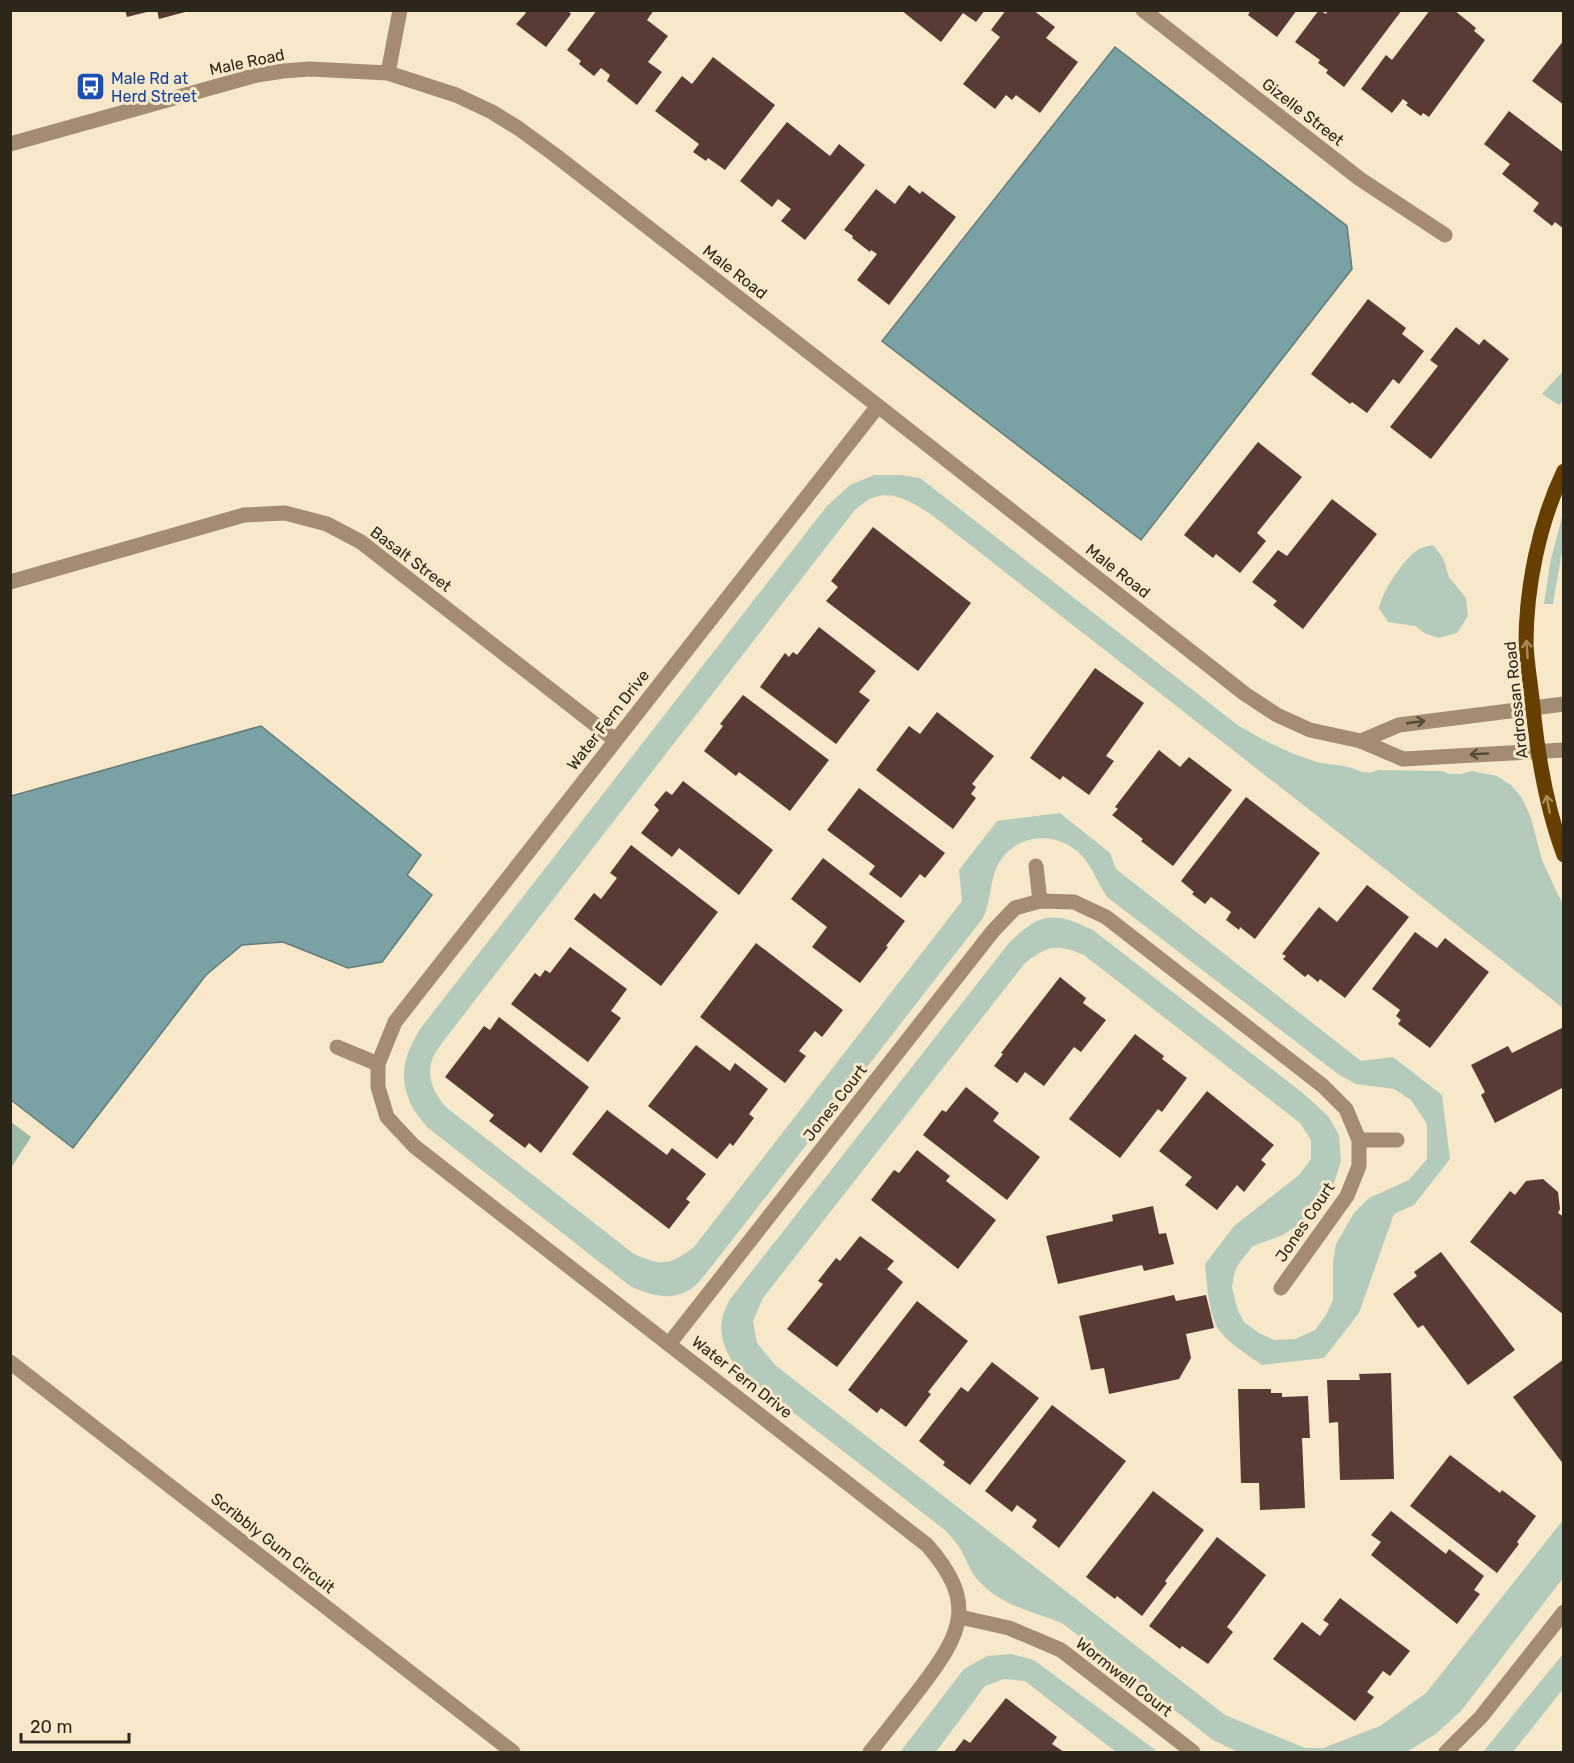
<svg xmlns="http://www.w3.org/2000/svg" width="1574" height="1763" viewBox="0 0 1574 1763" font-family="Rubik,sans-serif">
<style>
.green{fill:#b4cbbc}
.forest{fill:#9cbaa7}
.water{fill:#7aa1a4;stroke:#637c7b;stroke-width:1.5}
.building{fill:#583b34}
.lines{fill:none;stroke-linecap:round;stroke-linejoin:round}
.minor{stroke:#a38c72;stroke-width:15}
.major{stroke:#663f00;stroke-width:15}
.oneway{stroke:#a78b5b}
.oneway2{stroke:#564a39}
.labels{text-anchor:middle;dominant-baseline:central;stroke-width:6;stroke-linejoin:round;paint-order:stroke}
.street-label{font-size:16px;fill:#2c261b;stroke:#f7e8ca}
.transit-label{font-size:16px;fill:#164399;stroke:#f7e8ca;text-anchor:start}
</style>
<rect width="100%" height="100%" fill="#f7e8ca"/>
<!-- green -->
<g class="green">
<path d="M1563,371v29l-4,5 -17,-11z"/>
<path d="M874,475h26l20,3 319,248c23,13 46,26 72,34 13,5 28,4 41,8 10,4 15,7 26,2l64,1 8,3h11l11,-3 25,5 14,9 11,13 9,20 11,42 21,45v103l-631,-493c-19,-12 -40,-27 -62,-16 -6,3 -11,8 -16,12l-409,528c-4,6 -11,14 -13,21 -6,18 3,35 15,48l187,146c28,12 35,12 60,-7l268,-346 -3,-31 38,-49 63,-8 50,40 6,16 245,192 32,-4 49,38 8,64 -36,46 -20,9 -35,99 -35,45 -62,7c-15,-11 -37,-23 -46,-40 -8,-18 -9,-41 -11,-61l29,-38 65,-51 12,-16v-19l-11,-17 -216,-168c-28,-11 -35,-10 -59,8l-262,335 -10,23 4,22 18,22 450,350 80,33h18l57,-22 46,-33 137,-173v58l-102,133 -24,22 -30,19h-169l-25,-12 -151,-117c-32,-13 -61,-16 -86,-45 -6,-8 -10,-19 -15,-28 -4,-7 -10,-13 -15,-19l-210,-163c-15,-25 -21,-42 -6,-69l279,-356c31,-31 45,-32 84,-13l211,164 24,22 11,19 2,26 -7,22 -33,40 -18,12 -30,11 -13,16 -5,9 -3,16 6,24 6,11 15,11 15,7 21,-1 20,-9 11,-15 7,-15v-38l3,-18 18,-31 15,-15 40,-18 18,-21v-35l-16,-24 -17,-11 -38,-5 -18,-10 -231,-177c-7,-10 -11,-21 -18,-32 -20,-33 -67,-37 -89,-4 -11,17 -8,39 -17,57l-275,353c-5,6 -11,14 -17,18 -20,13 -42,6 -61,-3l-203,-159c-6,-8 -15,-18 -18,-27 -11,-28 -3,-47 11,-71l407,-523 23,-21z"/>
<path d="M1563,513v32l-10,59h-9l6,-41z"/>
<path d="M1433,545l10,13 6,19 17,21 2,18 -11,17 -18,5 -13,-4 -11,-8 -27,-4 -9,-14c4,-18 25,-50 40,-59 4,-2 9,-3 14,-4z"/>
<path d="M1011,1654l23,6 124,92h-42l-91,-71 -21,-2 -19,7 -49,66h-36l64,-83 23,-13z"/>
<path d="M1563,1654v35l-50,63h-30z"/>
</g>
<!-- forest -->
<path class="forest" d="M11,1122l20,15 -20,31z"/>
<!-- water -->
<g class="water">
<path d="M1115,47l232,179 5,43 -211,271 -259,-199z"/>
<path d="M261,726l160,129 -14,20 25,20 -50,67 -34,6 -65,-26 -41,3 -36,30 -133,173 -62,-48v-304z"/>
</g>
<!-- building -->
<g class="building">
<path d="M125,10h26v1l-24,6z"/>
<path d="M157,10h32v1l-30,8z"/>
<path d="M523,10h44l4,4 -25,33 -30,-23 10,-11z"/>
<path d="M597,10h57l-7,10 21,16 -20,26 14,10 -25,33 -30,-24 3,-6 -9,-7 -7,8 -15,-12 2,-3 -14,-11z"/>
<path d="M901,10h84l-9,12 -13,-9 -22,29z"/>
<path d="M1006,10h27l22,17 -9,11 32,24 -38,51 -24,-18 -4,5 -6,-5 -11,14 -32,-25 37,-47 -9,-7z"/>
<path d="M1251,10h46l-20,27 -29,-22z"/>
<path d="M1319,10l7,4 2,-4h74l-58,77 -18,-14 2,-3 -10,-7 2,-3 -25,-18z"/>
<path d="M1430,10h24l22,18 -2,3 11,9 -56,77 -6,-4 -2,3 -15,-11 2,-2 -5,-4 -11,14 -31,-24 25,-34 6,5z"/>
<path d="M1564,40v65l-32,-24z"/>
<path d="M713,57l62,48 -50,65 -17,-12 -2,3 -13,-9 6,-8 -44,-33 27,-35 10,8z"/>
<path d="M1509,111l55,42v76l-9,-7 -3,4 -19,-15 6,-8 -37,-29 8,-10 -26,-20z"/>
<path d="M787,122l43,34 9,-12 26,21 -60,75 -24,-19 10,-12 -13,-10 -6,8 -32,-26z"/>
<path d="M909,185l11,9 2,-3 34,26 -67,88 -32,-25 20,-26 -6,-4 -1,2 -18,-14 1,-2 -9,-6 32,-41 19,15z"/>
<path d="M1368,299l38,29 -4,6 22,17 -25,33 -6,-5 -26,34 -15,-11 -2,2 -39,-30z"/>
<path d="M1456,327l23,18 5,-6 25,20 -78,100 -41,-32 48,-61 -8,-6z"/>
<path d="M1258,442l44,35 -45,56 9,8 -26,32 -24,-19 -3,4 -29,-23z"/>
<path d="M1332,499l45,35 -74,95 -30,-24 4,-4 -25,-19 26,-32 9,6z"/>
<path d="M873,527l98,76 -53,68 -92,-70 12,-14 -7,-6z"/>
<path d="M819,627l57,44 -17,21 11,8 -34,44 -76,-57 25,-34 4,4 4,-5 4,3z"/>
<path d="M1095,668l49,35 -38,53 8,5 -25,34 -26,-19 -3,4 -30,-22z"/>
<path d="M743,695l86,65 -39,51 -51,-39 -3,4 -32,-25 19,-25 -3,-2z"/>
<path d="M937,712l57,44 -22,28 4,3 -5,7 5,4 -23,31 -77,-59 33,-44 11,8z"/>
<path d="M1159,750l21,17 9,-10 43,33 -59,76 -32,-25 2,-2 -31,-24 6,-6 -3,-2z"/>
<path d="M683,781l90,69 -34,45 -60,-47 -7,9 -31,-24 18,-23 -5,-5 12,-14 6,4z"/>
<path d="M859,788l86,65 -20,25 -5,-4 -19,24 -32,-24 6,-8 -48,-36z"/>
<path d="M1246,797l74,56 -65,86 -15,-12 -1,3 -13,-10 5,-8 -20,-15 -6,7 -13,-10 2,-2 -13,-11z"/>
<path d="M631,845l87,67 -57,74 -87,-67 20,-26 7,6 16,-21 -7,-5z"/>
<path d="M823,858l82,63 -19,25 2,1 -28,36 -48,-36 15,-20 -36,-28z"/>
<path d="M1367,885l42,32 -64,81 -25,-19 -2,3 -10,-8 -3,3 -22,-18 3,-3 -4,-2 37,-47 18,15z"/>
<path d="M1415,932l22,16 8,-10 44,34 -59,76 -32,-24 3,-4 -5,-4 4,-6 -28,-21z"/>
<path d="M756,943l87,67 -21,27 -7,-6 -16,20 7,5 -21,27 -85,-66z"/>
<path d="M570,947l57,42 -16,22 10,7 -33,44 -77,-58 24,-31 5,4 5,-7 5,3z"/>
<path d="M1060,977l26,21 -3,5 23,17 -25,32 -7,-5 -30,39 -19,-14 -8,11 -23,-17 9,-12 -2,-1z"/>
<path d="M499,1017l90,70 -48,66 -12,-10 -4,5 -36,-27 5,-6 -49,-38 39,-51 6,4z"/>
<path d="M1564,1027v60l-69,36 -14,-28 4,-3 -14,-27 37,-19 4,7z"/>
<path d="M1135,1034l29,22 -2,3 25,19 -25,34 -4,-3 -38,49 -51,-39z"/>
<path d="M696,1045l34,26 5,-8 33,26 -19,25 5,4 -21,28 -3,-3 -13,16 -69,-53z"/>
<path d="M966,1087l33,26 -6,8 47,36 -33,43 -84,-65 19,-25 4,2z"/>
<path d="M1207,1091l67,54 -13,15 5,4 -22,28 -7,-7 -20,25 -32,-25 7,-8 -33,-26z"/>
<path d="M607,1110l60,45 5,-7 34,26 -20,25 4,3 -21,27 -97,-75z"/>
<path d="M917,1150l33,26 -4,5 50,39 -38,49 -87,-69 23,-30 5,3z"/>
<path d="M1543,1179l15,13 2,17 -2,4 6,4v98l-94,-73 40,-51 5,4 11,-14z"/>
<path d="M1153,1206l6,28 7,-1 8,31 -30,7 -2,-6 -84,19 -12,-48 67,-15 -1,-6z"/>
<path d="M860,1236l34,25 -7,8 16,13 -66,85 -50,-38 36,-45 -5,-3 18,-23 4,3z"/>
<path d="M1441,1252l74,98 -47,35 -45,-60 -5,3 -25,-34 24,-18 -3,-4z"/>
<path d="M1174,1295l2,6 30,-6 8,33 -28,6 5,24 -12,21 -70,15 -5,-26 -13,2 -12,-54z"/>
<path d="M917,1301l51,40 -40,51 3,2 -25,33 -25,-19 -4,5 -29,-23z"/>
<path d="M1564,1359v106l-51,-68z"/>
<path d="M992,1362l47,36 -69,87 -27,-20 2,-3 -26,-21 42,-54 7,5z"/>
<path d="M1391,1373l3,106 -54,1 -2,-58 -9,1 -2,-43h33l-1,-6z"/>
<path d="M1238,1389h33v4h11v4l26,-1 2,42h-8l3,70 -45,2 -1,-27h-18z"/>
<path d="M1052,1405l74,56 -67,87 -27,-21 5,-7 -20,-15 -5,7 -27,-21z"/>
<path d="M1450,1455l50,38 2,-3 34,26 -19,26 2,2 -22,29 -87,-67z"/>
<path d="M1153,1491l51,39 -39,51 2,2 -25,33 -25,-20 -2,3 -29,-22z"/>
<path d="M1391,1511l55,43 3,-5 35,27 -10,14 6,4 -23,30 -86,-69 10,-13 -10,-7z"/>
<path d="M1217,1537l49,38 -39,52 6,5 -25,32 -26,-18 -2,3 -31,-23z"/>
<path d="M1340,1598l70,53 -20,25 -7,-5 -16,21 7,5 -19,24 -82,-62 29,-37 18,14 9,-12 -6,-4z"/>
<path d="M1006,1698l51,39 -5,7 12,8h-110l10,-13 6,4z"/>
</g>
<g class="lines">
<!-- minor -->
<g class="minor">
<path d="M1143,10l217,169 85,56"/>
<path d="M388,73l12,-63"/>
<path d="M10,144l247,-69 26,-4 27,-2 78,4 68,22 36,17 26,16 37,27 323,251 367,288 32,21 33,15 51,11 42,18 161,-9"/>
<path d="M10,582l234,-67 41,-2 42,11 34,18 254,198"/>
<path d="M1361,741l38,-16 165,-21"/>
<path d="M1036,866l4,35"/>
<path d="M337,1047l41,17"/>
<path d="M1359,1140h38"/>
<path d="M669,1344l324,-413 22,-23 25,-7 34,1 32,15 217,169 23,23 13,31v26l-12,30 -66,92"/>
<path d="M10,1362l503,390"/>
<path d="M960,1617l49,11 52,22 132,102"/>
<path d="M870,1752c17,-21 34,-43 51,-65 42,-55 56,-85 6,-142l-513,-399 -27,-29 -9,-30v-23l17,-42 483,-616"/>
<path d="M1446,1752l35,-35 83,-105"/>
</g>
<!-- major -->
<path class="major" d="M1564,471c-25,52 -38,116 -38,173 1,21 5,43 7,64 5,50 13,99 31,147"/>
</g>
<!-- one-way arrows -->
<defs><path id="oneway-shaft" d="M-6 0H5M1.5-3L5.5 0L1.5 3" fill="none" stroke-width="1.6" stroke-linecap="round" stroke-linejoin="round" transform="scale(1.5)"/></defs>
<g class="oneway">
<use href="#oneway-shaft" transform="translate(1527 649) rotate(-94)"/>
<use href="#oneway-shaft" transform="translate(1548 804) rotate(-101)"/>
</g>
<g class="oneway2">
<use href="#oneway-shaft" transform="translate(1416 722) rotate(-8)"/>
<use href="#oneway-shaft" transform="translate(1479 754) rotate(177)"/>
</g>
<!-- icons -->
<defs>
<symbol id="bus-square" viewBox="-11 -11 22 22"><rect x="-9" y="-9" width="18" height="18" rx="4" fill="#1a4fb4" stroke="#f7e8ca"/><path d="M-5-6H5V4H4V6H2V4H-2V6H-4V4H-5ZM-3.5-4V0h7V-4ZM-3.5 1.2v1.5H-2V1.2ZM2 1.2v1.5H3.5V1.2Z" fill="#fff"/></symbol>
</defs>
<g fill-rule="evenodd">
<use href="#bus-square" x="74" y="70" width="33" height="33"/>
</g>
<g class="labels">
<!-- street labels -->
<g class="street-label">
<text transform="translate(247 62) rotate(-12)">Male Road</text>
<text transform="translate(1303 112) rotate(38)">Gizelle Street</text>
<text transform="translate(735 272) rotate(38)">Male Road</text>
<text transform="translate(411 559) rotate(37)">Basalt Street</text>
<text transform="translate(1118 571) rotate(38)">Male Road</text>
<text transform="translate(1516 700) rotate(-96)">Ardrossan Road</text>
<text transform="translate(608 720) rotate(-52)">Water Fern Drive</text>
<text transform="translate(835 1103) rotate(-52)">Jones Court</text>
<text transform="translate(1305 1222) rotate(-56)">Jones Court</text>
<text transform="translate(742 1377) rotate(38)">Water Fern Drive</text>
<text transform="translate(273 1543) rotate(38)">Scribbly Gum Circuit</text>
<text transform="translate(1124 1677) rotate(38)">Wormwell Court</text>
</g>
<!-- transit labels -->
<g class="transit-label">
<text x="111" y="78">Male Rd at<tspan x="111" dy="18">Herd Street</tspan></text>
</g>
</g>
<!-- border -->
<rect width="1574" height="1763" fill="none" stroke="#2c261b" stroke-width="24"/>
<!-- scale -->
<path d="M21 1733v9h108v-9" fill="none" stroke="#2c261b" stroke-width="3"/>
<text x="30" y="1733" font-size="18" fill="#2c261b" stroke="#f7e8ca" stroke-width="4.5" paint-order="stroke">20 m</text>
</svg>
